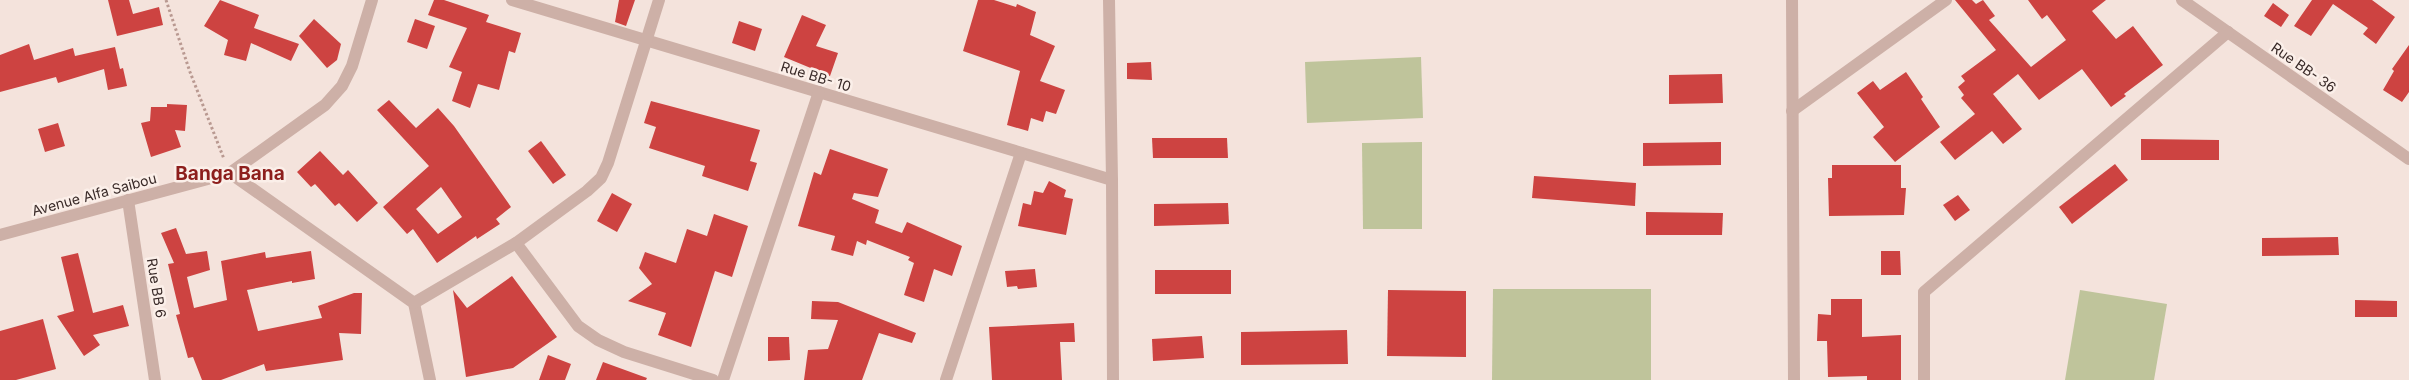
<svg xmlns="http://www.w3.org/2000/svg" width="2409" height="380" viewBox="0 0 2409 380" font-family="Inter,sans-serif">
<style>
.green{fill:#bfc49b}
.building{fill:#cd4341;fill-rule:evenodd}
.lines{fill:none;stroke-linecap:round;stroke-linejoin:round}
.path{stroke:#b99991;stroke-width:3;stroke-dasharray:2.5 2.5;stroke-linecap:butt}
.minor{stroke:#cdb0a7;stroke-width:12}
.labels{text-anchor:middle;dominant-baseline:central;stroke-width:5;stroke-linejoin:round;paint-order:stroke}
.street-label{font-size:14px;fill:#392a28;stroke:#fbefe9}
.district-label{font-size:19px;font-weight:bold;fill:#8d1e1c;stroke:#fbefe9}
</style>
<rect width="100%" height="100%" fill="#f4e3dc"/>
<!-- green -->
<g class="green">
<path d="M1421,57l2,61 -116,5 -2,-61z"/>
<path d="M1422,142v87h-59l-1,-86z"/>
<path d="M1493,289h158v91h-159z"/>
<path d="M2080,290l87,14 -13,76h-89z"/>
</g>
<!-- building -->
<g class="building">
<path d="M108,0h21l4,14 26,-7 4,18 -46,11z"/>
<path d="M220,0l39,15 -5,13 45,16 -8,17 -40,-18 -5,18 -22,-6 4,-15 -24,-14z"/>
<path d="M434,0h10l45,15 -3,7 35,11 -6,20 -6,-2 -10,39 -21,-6 -8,24 -18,-7 10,-29 -13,-5 18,-39 -39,-13z"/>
<path d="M619,0h16l-9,26 -11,-4z"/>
<path d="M978,0h16l22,7 1,-3 19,8 -6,23 25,11 -15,35 25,9 -9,24 -10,-3 -3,11 -12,-4 -3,13 -21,-6 13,-54 -57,-20z"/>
<path d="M1955,0h17l4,4 7,-4 12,16 -6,4 42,47 35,-27 -19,-25 -5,4 -14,-19h78l-14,11 24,28 17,-13 30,39 -39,29 2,2 -15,11 -29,-38 -43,31 -21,-26 -25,20 29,35 -19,15 -11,-13 -37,29 -15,-18 35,-28 -14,-16 3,-3 -6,-8 7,-6 -4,-5 35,-26z"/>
<path d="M2312,0h60l23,17 -19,27 -13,-10 5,-6 -35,-24 -22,32 -17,-10z"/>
<path d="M2273,3l16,12 -8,12 -17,-11z"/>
<path d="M802,15l24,10 -10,21 22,7 -8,23 -46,-19z"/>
<path d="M314,19l27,25 -4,16 -10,8 -28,-32z"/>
<path d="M415,19l20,7 -8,23 -20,-7z"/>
<path d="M739,21l23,8 -7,22 -23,-8z"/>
<path d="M29,44l5,16 39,-12 2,8 40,-9 5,22 3,-1 4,18 -19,4 -4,-21 -46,14 -2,-6 -56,15v-37z"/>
<path d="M2409,45v47l-7,10 -19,-12 11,-19 -2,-2z"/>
<path d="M1151,62l1,18 -25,-1v-16z"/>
<path d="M1906,72l17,25 -2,2 19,28 -45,35 -22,-25 11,-10 -27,-34 16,-12 7,9z"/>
<path d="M1722,74l1,29 -54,1v-29z"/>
<path d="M389,100l27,28 22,-20 16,18 57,81 -15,12 4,5 -23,15 -1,-3 -39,27 -24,-34 -6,5 -24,-27 46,-41 -52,-56zM441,187l21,30 -24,17 -22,-25z"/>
<path d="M651,101l109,29 -10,31 7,2 -9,28 -46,-15 3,-10 -56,-18 7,-21 -12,-4z"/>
<path d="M167,104l20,1 -2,26 -10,-1 6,17 -30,10 -10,-34 9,-2 1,-14h16z"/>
<path d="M58,123l7,23 -20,6 -7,-23z"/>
<path d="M1152,138h75l1,20h-75z"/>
<path d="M2141,139l78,1v20h-78z"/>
<path d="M541,141l25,34 -13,9 -25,-33z"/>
<path d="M1721,142v23l-78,1v-23z"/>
<path d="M830,149l58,20 -10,28 -24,-4 -2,6 27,11 -4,13 27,10 5,-11 55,24 -10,30 -18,-7 -10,33 -20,-7 10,-32 -6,-3 2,-3 -43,-17 -1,5 -9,-4 -4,15 -22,-6 4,-14 -37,-10 16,-54 7,3z"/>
<path d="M320,151l23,24 5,-5 30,33 -21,19 -18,-19 -4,3 -20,-22 -4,3 -14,-15z"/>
<path d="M2115,164l13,16 -56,44 -13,-17z"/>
<path d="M1832,165h69v23h5l-2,27 -75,1 -1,-38h4z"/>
<path d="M1534,176l102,7 -1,23 -103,-8z"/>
<path d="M1049,181l17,9 -2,7 9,2 -7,36 -48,-9 5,-23 8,2 3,-14 9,2z"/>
<path d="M612,193l20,11 -15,28 -20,-11z"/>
<path d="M1958,195l12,15 -15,11 -12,-16z"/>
<path d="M1228,203l1,21 -75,2v-22z"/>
<path d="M1646,212l77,1 -1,22h-76z"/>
<path d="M714,214l34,12 -16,51 -17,-6 -24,76 -33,-12 8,-22 -38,-12 24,-17 -13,-16 6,-16 31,11 11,-34 20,7z"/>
<path d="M176,228l10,26 21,-3 3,19 -23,7 7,31 33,-8 -6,-39 44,-9 1,6 45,-7 4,28 -23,4v-2l-45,9 11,41 64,-13 -4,-12 36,-13h8l-1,41 -22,-1 4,27 -77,11 -2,-7 -43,16h-19l-9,-23 -5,1 -12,-43 4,-1 -12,-50 6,-1 -13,-30z"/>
<path d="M2338,237l1,18 -77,1v-18z"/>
<path d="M1881,251h19l1,24h-20z"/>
<path d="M78,253l15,60 30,-8 6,21 -36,9 7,10 -16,11 -27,-40 17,-5 -13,-54z"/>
<path d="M1035,269l2,18 -19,2 -1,-3 -10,1 -2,-16z"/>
<rect x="1155" y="270" width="76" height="24"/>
<path d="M512,276l45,61 -44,31 -47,9 -13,-87 14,18z"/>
<path d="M1388,290l78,1v66l-79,-1z"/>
<path d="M1831,299h31v38l39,-2v45h-34v-4l-39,1 -1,-36h-10l1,-27 13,1z"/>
<path d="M2355,300l42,1v16h-42z"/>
<path d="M812,301l26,1 78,31 -4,10 -33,-10 -17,47h-58l4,-30 20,-1 10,-29 -27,-1z"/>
<path d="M43,319l13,50 -40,11h-16v-49z"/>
<path d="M1074,323l1,19h-15l2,38h-70l-3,-53z"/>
<path d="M1347,330l1,34 -107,1v-33z"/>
<path d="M1202,336l2,22 -51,3 -1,-22z"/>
<path d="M768,337h21l1,23 -22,1z"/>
<path d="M548,355l23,9 -6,16h-26z"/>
<path d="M603,362l44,16 -1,2h-50z"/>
</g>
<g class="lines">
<!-- path -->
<path class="path" d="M166,0l24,72 34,87"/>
<!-- minor -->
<g class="minor">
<path d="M512,0l600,180"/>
<path d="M1109,0l3,180 1,200"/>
<path d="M1792,0l2,380"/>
<path d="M2182,0l227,159"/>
<path d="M1792,111l154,-111"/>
<path d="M230,173l184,130 16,77"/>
<path d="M128,200l27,180"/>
<path d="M0,235l230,-62 95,-68 17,-19 10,-20 20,-66"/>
<path d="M516,243l62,83 20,14 26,12 89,28"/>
<path d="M414,303l102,-60 71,-52 14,-13 7,-15 51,-163"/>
<path d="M723,380l96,-288"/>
<path d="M946,380l75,-227"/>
<path d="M1924,380v-88l304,-260"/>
</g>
</g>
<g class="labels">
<!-- street labels -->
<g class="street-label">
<text transform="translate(2304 67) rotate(35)">Rue BB- 36</text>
<text transform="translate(816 76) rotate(17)">Rue BB- 10</text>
<text transform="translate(94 194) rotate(-15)">Avenue Alfa Saibou</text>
<text transform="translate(157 288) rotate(81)">Rue BB 6</text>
</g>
<!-- district labels -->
<g class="district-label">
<text x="230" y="173">Banga Bana</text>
</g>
</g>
</svg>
